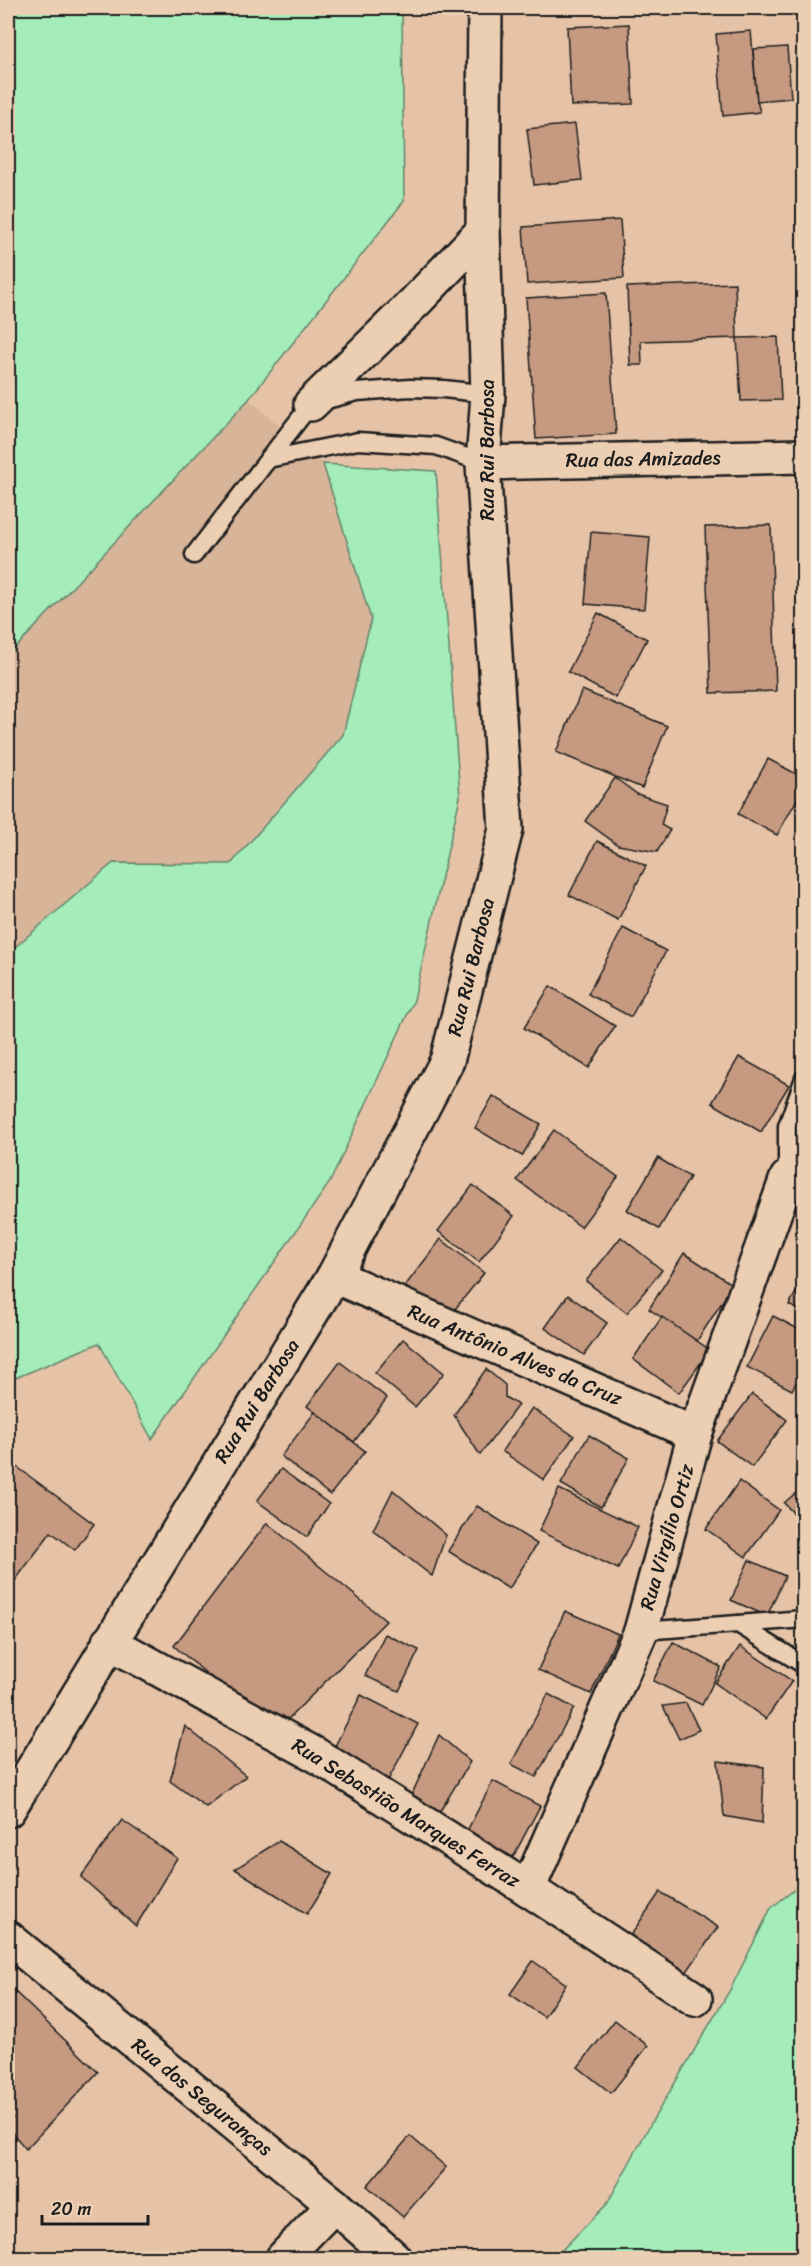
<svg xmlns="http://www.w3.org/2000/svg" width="811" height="2266" viewBox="0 0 811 2266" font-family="Sriracha,sans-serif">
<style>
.built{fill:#d8b499}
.green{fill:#a4ecba;stroke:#60846b;stroke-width:1.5}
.building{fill:#c69a81;stroke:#1c1c1c;stroke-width:1.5}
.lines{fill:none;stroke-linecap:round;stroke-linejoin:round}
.service-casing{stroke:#1c1c1c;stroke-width:21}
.minor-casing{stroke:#1c1c1c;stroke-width:38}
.secondary-casing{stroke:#1c1c1c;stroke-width:38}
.service{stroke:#eccfb3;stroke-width:16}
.minor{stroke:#eccfb3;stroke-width:33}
.secondary{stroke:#eccfb3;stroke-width:33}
.labels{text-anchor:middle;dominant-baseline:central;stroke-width:6;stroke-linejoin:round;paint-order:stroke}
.street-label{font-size:20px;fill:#1c1c1c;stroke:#eccfb3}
</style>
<rect width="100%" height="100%" fill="#e6c3a7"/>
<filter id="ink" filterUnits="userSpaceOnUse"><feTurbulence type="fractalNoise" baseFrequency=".0167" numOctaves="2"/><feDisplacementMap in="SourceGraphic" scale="12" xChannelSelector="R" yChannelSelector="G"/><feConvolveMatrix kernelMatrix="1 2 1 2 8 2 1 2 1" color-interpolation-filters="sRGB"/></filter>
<g filter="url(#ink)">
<!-- built -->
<path class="built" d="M249,399l74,65 48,155 -28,116 -112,129 -118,-1 -105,90v-297z"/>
<!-- green -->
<g class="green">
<path d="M8,8h394l2,193 -155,198 -241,257z"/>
<path d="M323,464l113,7 24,326 -46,203 -84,182 -178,257 -53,-96 -91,38v-428l105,-90 118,1 112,-129 28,-116z"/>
<path d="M803,1883v375h-249l53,-54 44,-81 79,-133 41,-82z"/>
</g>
<!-- building -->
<g class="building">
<path d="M629,24l4,80 -62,2 -4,-79z"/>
<path d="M751,31l6,70 3,11 -37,4 -7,-82z"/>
<path d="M787,47l4,51 -34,3 -4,-52z"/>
<path d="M575,124l7,56 -48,5 -7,-56z"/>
<path d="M620,220l4,58 -97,6 -4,-57z"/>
<path d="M735,283l2,55 -96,3 1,24h-12l-3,-78z"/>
<path d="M606,293l10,141 -80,5 -10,-141z"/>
<path d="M778,337l3,63 -40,1 -4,-63z"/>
<path d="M771,525l5,166 -65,2 -6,-166z"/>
<path d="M591,532l59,5 -6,72 -59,-5z"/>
<path d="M598,613l49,26 -31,59 -48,-26z"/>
<path d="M582,690l85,36 -25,62 -86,-36z"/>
<path d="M768,759l36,19v9l-27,48 -39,-21z"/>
<path d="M615,778l22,16 30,10 -6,21 9,5 -13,22 -39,-7 -33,-24z"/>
<path d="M597,841l49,25 -28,54 -49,-25z"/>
<path d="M623,928l43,23 -35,66 -43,-23z"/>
<path d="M550,986l65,40 -26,42 -65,-40z"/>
<path d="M739,1057l50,28 -28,47 -49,-29z"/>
<path d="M493,1096l48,28 -19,32 -47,-28z"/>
<path d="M554,1130l64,47 -37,50 -64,-47z"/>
<path d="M658,1158l32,19 -31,52 -32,-19z"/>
<path d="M473,1185l41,31 -35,46 -41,-31z"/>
<path d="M621,1237l41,33 -35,43 -41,-32z"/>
<path d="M441,1239l43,34 -37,46 -42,-33z"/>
<path d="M684,1253l49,32 -36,56 -48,-32z"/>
<path d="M804,1278v35l-15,-8z"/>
<path d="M568,1295l39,28 -23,32 -39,-27z"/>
<path d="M773,1316l31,16v35l-12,23 -45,-23z"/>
<path d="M662,1317l48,33 -31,43 -46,-34z"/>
<path d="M403,1339l41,34 -29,34 -40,-34z"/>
<path d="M340,1362l47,36 -33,44 -47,-36z"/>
<path d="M486,1369l19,16v12l13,8 -38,50 -26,-40z"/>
<path d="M752,1394l35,26 -35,47 -35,-26z"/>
<path d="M532,1408l42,28 -30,44 -42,-29z"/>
<path d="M315,1412l50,39 -35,44 -49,-39z"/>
<path d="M589,1435l40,23 -28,49 -40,-23z"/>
<path d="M13,1464l81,60 -19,26 -24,-18 -40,54 -3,-3v-112z"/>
<path d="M281,1469l48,35 -22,33 -50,-36z"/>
<path d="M739,1481l40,29 -33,47 -40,-28z"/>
<path d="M804,1486v38l-20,-21z"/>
<path d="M559,1489l79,38 -20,42 -79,-38z"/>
<path d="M393,1490l53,45 -14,41 -59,-46z"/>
<path d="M477,1506l60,38 -28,45 -61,-38z"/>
<path d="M267,1523l119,98 -111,111 -101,-86z"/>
<path d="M749,1560l36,16 -18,40 -36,-16z"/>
<path d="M565,1611l53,23 -27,60 -53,-24z"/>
<path d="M385,1634l34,16 -20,41 -34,-15z"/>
<path d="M673,1642l48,25 -19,38 -49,-24z"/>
<path d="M740,1646l52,35 -26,38 -51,-36z"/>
<path d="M548,1694l26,14 -38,69 -25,-13z"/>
<path d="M361,1695l57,29 -32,60 -54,-32z"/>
<path d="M686,1703l13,27 -20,9 -16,-33z"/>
<path d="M185,1726l61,50 -40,31 -36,-26z"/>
<path d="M439,1735l31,27 -36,59 -22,-27z"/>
<path d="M718,1761l46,6 -2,56 -38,-7z"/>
<path d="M493,1781l47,25 -27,51 -47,-24z"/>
<path d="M122,1820l55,38 -41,68 -55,-49z"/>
<path d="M279,1841l53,33 -25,40 -72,-45z"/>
<path d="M660,1892l58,35 -37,53 -53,-41z"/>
<path d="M533,1961l33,23 -22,33 -34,-23z"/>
<path d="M8,1985l90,87 -72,77 -18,-21v-4l5,-6 -5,-5z"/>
<path d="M615,2020l33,26 -37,47 -33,-26z"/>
<path d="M410,2136l36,31 -43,50 -36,-31z"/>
</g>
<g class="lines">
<defs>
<g id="service">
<path d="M268,459l90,-18 78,5 47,17"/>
<path d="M194,555l117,-151 46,-12 53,-4 34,1 44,5"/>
<path d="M804,1078l-17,48v52h17"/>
<path d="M738,1624l66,-5"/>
<path d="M641,1631l97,-7 66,41"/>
</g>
<g id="minor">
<path d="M483,463l321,-7"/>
<path d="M334,1276l361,158"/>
<path d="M109,1642l207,113 212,134 167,110"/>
<path d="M528,1889l113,-258 54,-197 92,-256"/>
<path d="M8,1938l326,267 60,53"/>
<path d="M283,2258l51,-53"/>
</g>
<g id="secondary">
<path d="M311,404l105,-103 67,-70"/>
<path d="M8,1810l326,-534 113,-215 59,-232 -23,-366 5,-69 -5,-163 2,-223"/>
</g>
</defs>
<!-- service casing -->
<use href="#service" class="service-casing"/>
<!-- minor casing -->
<use href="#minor" class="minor-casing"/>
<!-- secondary casing -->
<use href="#secondary" class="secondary-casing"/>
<!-- service -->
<use href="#service" class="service"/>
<!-- minor -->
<use href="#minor" class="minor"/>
<!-- secondary -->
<use href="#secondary" class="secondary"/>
</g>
</g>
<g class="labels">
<!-- street labels -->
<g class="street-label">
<text transform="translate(487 450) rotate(-90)">Rua Rui Barbosa</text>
<text transform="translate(643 459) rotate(-1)">Rua das Amizades</text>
<text transform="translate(471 967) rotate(-76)">Rua Rui Barbosa</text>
<text transform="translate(515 1355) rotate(23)">Rua Antônio Alves da Cruz</text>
<text transform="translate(257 1401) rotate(-58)">Rua Rui Barbosa</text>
<text transform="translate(667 1537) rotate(-74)">Rua Virgílio Ortiz</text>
<text transform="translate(406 1813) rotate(32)">Rua Sebastião Marques Ferraz</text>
<text transform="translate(202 2097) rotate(39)">Rua dos Seguranças</text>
</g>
</g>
<!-- margin -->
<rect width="811" height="2266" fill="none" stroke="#eccfb3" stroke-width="30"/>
<rect x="15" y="15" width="781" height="2236" fill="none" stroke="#1c1c1c" stroke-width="2" filter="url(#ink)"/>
<!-- scale -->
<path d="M42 2215v9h106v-9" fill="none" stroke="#1c1c1c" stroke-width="3"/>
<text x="51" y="2215" font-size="18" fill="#1c1c1c" stroke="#eccfb3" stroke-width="4.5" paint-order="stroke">20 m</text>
</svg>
